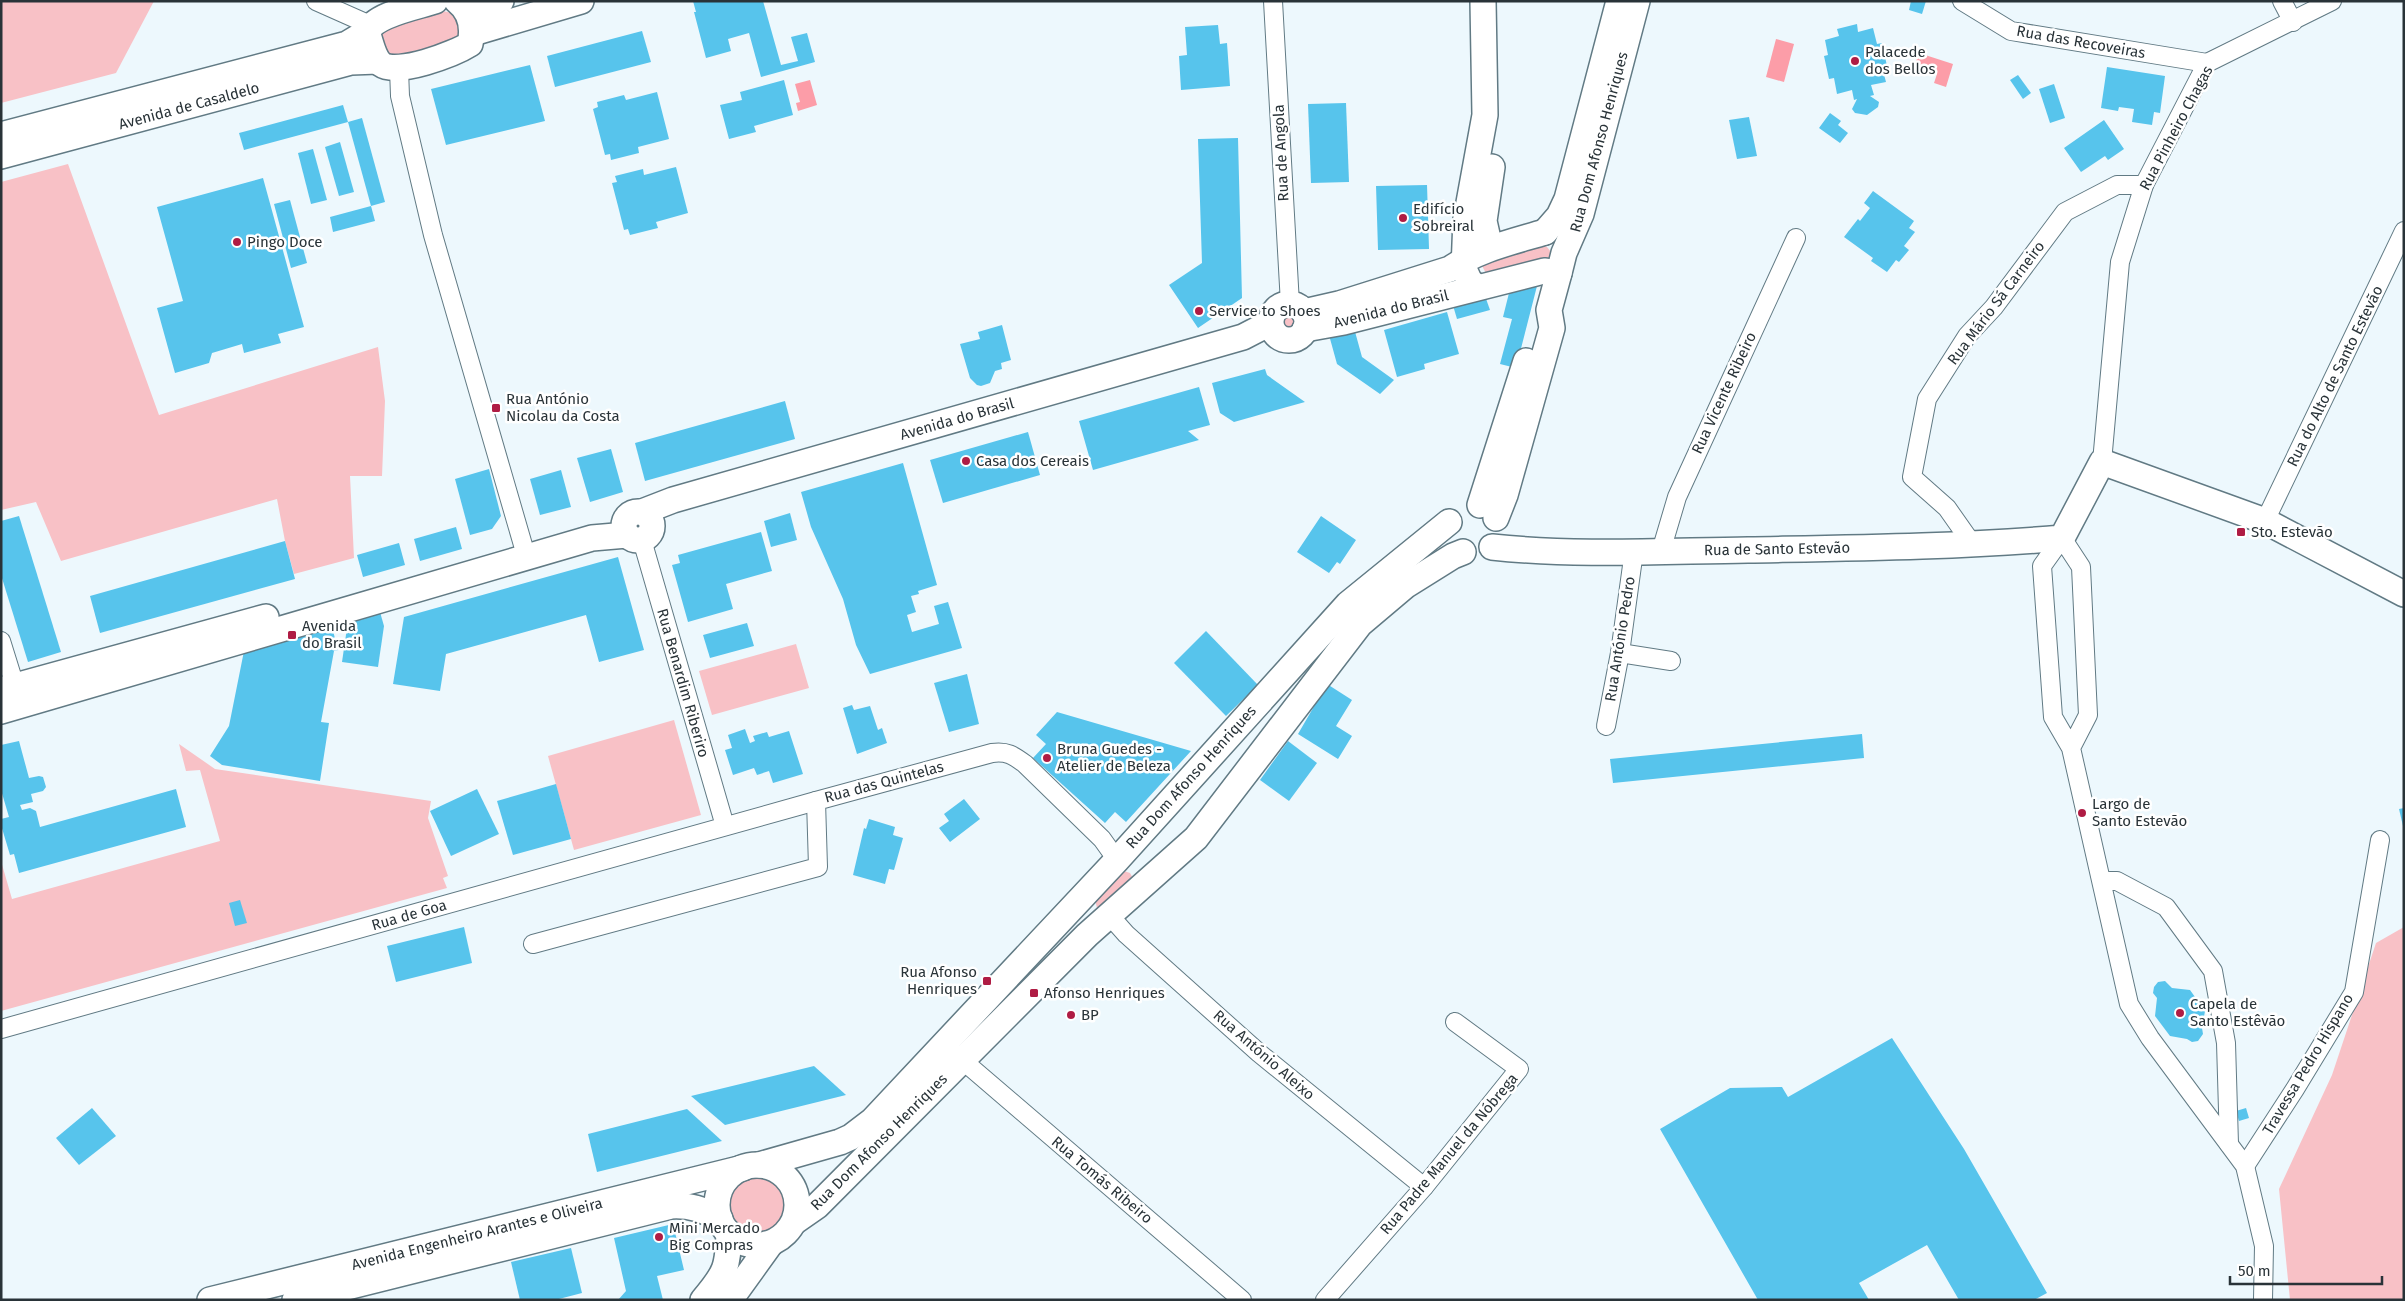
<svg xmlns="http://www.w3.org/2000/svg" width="2405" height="1301" viewBox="0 0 2405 1301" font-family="'Fira Sans',sans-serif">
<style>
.green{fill:#f8c1c6}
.water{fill:#fc9da8}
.building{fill:#57c4ec}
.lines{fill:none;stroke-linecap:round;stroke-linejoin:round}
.street-casing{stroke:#617a84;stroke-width:20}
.secondary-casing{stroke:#617a84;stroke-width:28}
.street{stroke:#fff;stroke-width:18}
.secondary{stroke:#fff;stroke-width:25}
.poi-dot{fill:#af1c44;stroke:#fff;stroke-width:2}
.labels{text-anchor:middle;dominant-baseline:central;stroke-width:5;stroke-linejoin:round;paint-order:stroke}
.street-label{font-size:15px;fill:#293338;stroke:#fff}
.poi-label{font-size:15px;fill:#293338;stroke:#fff;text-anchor:start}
</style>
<rect width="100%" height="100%" fill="#edf8fd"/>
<!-- green -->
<g class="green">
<path d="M1,1h153l-38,72 -115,30z"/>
<path d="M443,11l13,3 6,18 -8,10 -60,17 -6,-3 -8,-19 3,-6z"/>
<path d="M68,164l91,251 219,-68 7,54 -3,75h-32l4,82 -60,16 -9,-33 -8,-42 -216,62 -25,-59 -35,8v-328z"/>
<path d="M1542,245l5,2 4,5 -4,10 -60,13 -5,-9 4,-6z"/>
<circle cx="1288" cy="322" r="11"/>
<path d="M796,644l13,44 -97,27 -13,-44z"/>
<path d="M674,720l27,95 -127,35 -26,-94z"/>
<path d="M179,744l36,25 216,32 -3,17 20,58 -5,2 4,10 -446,123v-150l11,38 208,-58 -20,-71 -14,1z"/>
<path d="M1124,871l6,2 4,7 -37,28 -2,-8z"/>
<path d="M2404,927v373h-114l-11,-111 53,-114 44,-132z"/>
<circle cx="757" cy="1206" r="29"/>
</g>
<!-- water -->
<g class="water">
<path d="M1776,39l18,5 -10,38 -18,-5z"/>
<path d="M1919,53l34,11 -7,23 -12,-4 3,-9 -23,-8z"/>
<path d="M810,80l7,25 -19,6 -2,-8 4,-1 -5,-18z"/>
</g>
<!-- building -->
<g class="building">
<path d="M693,1h70l18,64 17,-4 -7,-24 16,-4 8,29 -54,15 -12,-44 -21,6 3,12 -25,7 -12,-46h2z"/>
<path d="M1911,1h15l-4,13 -13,-4z"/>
<path d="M1857,24l1,8 15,-4 4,16 5,-1 5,23 -5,1 4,15 -15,3 3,10 -4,1 9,6 -1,5 -11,8 -12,-2 -3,-4 5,-10 -3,1 -2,-10 -15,4 -3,-16 -5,1 -5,-23 4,-1 -3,-15 14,-4 -2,-7z"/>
<path d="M1218,25l2,19 7,-1 3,43 -49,4 -2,-34 8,-1 -2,-28z"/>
<path d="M642,31l9,31 -96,25 -8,-31z"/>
<path d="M530,65l15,56 -99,24 -15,-56z"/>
<path d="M2107,67l58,9 -5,37 -6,-1 -2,13 -20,-3 2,-13 -15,-2 -1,4 -17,-3z"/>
<path d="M2018,75l13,18 -8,6 -13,-19z"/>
<path d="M784,80l9,35 -39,11 2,6 -27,7 -9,-34 22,-5 -2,-8z"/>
<path d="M2054,84l11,34 -15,5 -11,-34z"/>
<path d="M657,92l12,47 -31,8 1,6 -28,7 -1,-6 -5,1 -12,-46 5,-2 -1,-5 27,-7 2,5z"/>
<path d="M1346,103l3,79 -38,1 -3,-79z"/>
<path d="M343,105l5,17 -104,28 -5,-17z"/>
<path d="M1830,113l11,8 -3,4 10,8 -8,10 -21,-15z"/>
<path d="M1749,117l8,39 -20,3 -8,-39z"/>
<path d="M362,118l23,84 -14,4 -23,-84z"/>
<path d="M2104,120l20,29 -16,11 -3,-4 -24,16 -17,-24z"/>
<path d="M1238,138l4,160 -44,30 -29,-43 33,-22 -4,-124z"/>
<path d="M340,142l14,50 -15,4 -14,-49z"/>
<path d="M313,149l14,51 -16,4 -13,-51z"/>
<path d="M676,167l12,46 -32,9 2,6 -28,7 -2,-6 -4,1 -6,-24 -6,-23 5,-1 -2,-6 28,-7 1,6z"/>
<path d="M263,178l41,149 -26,7 3,9 -37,10 -2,-9 -30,9 -3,10 -34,10 -18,-65 26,-7 -26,-94z"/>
<path d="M1427,185l2,64 -51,1 -2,-64z"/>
<path d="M1873,191l41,30 -5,7 6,4 -11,14 5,4 -10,12 -3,-2 -9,12 -16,-11 2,-3 -29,-21 14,-18 2,2 10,-13 -6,-5z"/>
<path d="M290,200l17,63 -16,5 -17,-64z"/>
<path d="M371,206l4,15 -42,11 -3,-15z"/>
<path d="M1511,285l26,1 -21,82 -16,-4 12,-45 -9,-2z"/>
<path d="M1484,293l6,17 -33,9 -5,-17z"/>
<path d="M1447,312l12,42 -35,10 1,5 -28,8 -13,-47z"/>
<path d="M1002,325l9,35 -10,3 1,6 -7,2 -5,12 -9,3 -4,-1 -7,-7 -10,-34 20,-5 -2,-7z"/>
<path d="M1354,328l8,29 32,23 -14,14 -43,-30 -8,-29z"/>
<path d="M1265,369l2,6 38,27 -71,20 -14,-9 -8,-30z"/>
<path d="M1199,387l11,38 -22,6 11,9 -106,30 -14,-49z"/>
<path d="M785,401l10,38 -150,42 -10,-38z"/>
<path d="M1028,432l12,43 -97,28 -13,-43z"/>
<path d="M611,449l12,43 -33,10 -13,-44z"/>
<path d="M903,463l34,122 -19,6 1,3 -8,2 5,16 -9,3 5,17 27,-8 -5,-18 14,-4 14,46 -92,26 -14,-29 -13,-46 -32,-72 -10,-35z"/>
<path d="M489,469l12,47 -9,13 -22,6 -15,-56z"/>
<path d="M561,470l10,37 -31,8 -10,-36z"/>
<path d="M790,513l7,27 -26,7 -7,-26z"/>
<path d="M19,516l42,136 -33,10 -27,-87v-54z"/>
<path d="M1321,516l35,24 -16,24 -3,-2 -8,11 -32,-21z"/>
<path d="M456,527l6,22 -42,12 -6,-22z"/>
<path d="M761,532l11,39 -46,13 7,25 -45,13 -16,-57 8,-2 -2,-8z"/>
<path d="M285,541l10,38 -195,54 -10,-37z"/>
<path d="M399,543l6,22 -42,12 -6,-22z"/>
<path d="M618,557l26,93 -45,12 -13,-47 -140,39 -6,37 -47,-7 11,-67z"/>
<path d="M380,612l4,14 -6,41 -36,-5 6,-41z"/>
<path d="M747,623l7,23 -44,12 -7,-23z"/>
<path d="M332,627l6,23 -4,1 -13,71 8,1 -9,58 -98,-16 -12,-9 19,-30 15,-75z"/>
<path d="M1206,631l52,54 -32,31 -52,-53z"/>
<path d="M967,674l12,50 -30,8 -15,-49z"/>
<path d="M1327,684l25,16 -16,26 16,10 -14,23 -40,-25z"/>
<path d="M852,705l2,5 16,-4 8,24 4,-2 5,15 -30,11 -14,-46z"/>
<path d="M1057,712l134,39 -65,71 -11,-10 -10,11 -72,-65 13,-14 -10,-9z"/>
<path d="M745,729l5,14 5,-2 -2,-5 14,-4 2,5 20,-6 14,43 -30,9 -4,-12 -12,4 -3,-7 -21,7 -8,-25 7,-2 -4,-13z"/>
<path d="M1862,734l2,24 -251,25 -3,-24z"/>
<path d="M19,741l10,37 10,-2 4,1 3,10 -3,4 -12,3 2,8 -13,3 2,5 8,-2 6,3 4,16 136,-38 10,38 -167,46 -5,-19 -4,1 -9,-30v-6l8,-2 -8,-27v-45z"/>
<path d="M1288,741l29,22 -28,38 -29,-21z"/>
<path d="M556,784l15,55 -58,16 -16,-54z"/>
<path d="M477,789l22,45 -48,22 -21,-45z"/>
<path d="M964,799l16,20 -30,23 -11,-14 10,-7 -5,-7z"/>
<path d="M2404,808v18h-1l-4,-17z"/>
<path d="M869,819l26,8 -2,8 10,3 -9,32 -5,-1 -4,15 -32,-9 11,-47 2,1z"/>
<path d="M240,900l7,23 -12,3 -6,-23z"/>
<path d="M464,927l8,36 -76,19 -9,-36z"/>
<path d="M2165,981l7,7 18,2 15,21 -3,17 1,6 -5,7 -6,1 -5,-3 -17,-3 -15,-20 2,-18 -4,-5 1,-6 4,-5z"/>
<path d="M1892,1038l72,111 83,144 -13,7h-75l-32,-55 -68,38 10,17h-111l-98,-171 70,-41 52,-1 6,10z"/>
<path d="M814,1066l32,29 -121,30 -34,-29z"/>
<path d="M92,1108l24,28 -37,29 -23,-27z"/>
<path d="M2246,1108l3,10 -10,3 -3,-10z"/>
<path d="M687,1109l35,32 -125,31 -9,-38z"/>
<path d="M673,1224l11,46 -27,6 6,24h-45l8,-9 -12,-53z"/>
<path d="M571,1248l11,45 -27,7h-35l-9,-38z"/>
</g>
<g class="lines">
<defs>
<g id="street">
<path d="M316,1l54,24"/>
<path d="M1273,1l17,303"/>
<path d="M1962,1l49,30 196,32"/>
<path d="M2282,1l11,21"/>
<path d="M399,69l1,27 33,139 90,310"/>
<path d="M2102,462l18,-200 24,-77 63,-122 125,-62"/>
<path d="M2265,521l139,-290"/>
<path d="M642,540l83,286"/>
<path d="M1973,545l-26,-37 -35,-31 15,-78 40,-63 27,-29 71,-95 52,-27h27"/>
<path d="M1661,551l16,-54 119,-259"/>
<path d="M1,641l14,45"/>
<path d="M1620,653l51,8"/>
<path d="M1606,726l14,-73 14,-102"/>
<path d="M2071,748l17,-33 -7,-148 -19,-29 -20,28 11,151 18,31 58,256 21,34 95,128 19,80 -1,54"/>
<path d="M2103,881h14l49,26 47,64 13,72 3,101"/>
<path d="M1110,916l16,18 133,119 165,134"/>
<path d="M533,944l285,-77 -2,-66 176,-48c15,-2 21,2 33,11l77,75 15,21"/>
<path d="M1,1029l815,-228"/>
<path d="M954,1053l288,247"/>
<path d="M2245,1166l50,-77 59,-97 26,-152"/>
<path d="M1325,1300l99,-113 95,-118 -64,-47"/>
</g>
<g id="secondary">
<path d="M435,1c-18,6 -60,13 -68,31 4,10 6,25 14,32 16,12 73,-10 89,-20 4,-17 1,-32 -13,-43"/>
<path d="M467,10l34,-9"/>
<path d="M473,33l108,-32"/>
<path d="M1,135l346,-91 20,-12"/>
<path d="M1,156l350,-94 27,-1"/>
<path d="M1545,232l14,-16 8,-17 52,-198"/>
<path d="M1490,248l-6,-27 8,-54"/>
<path d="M1476,287l-7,-7 -5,-11 2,-50 19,-104 -2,-114"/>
<circle cx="1289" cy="322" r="18"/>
<path d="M1304,312l35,-8 111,-35c29,-20 62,-27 95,-37"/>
<path d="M1305,329l39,-7 200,-51 15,2"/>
<path d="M1480,505l46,-144"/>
<circle cx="638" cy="526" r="14"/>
<path d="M642,512l31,-12 570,-163 27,-14"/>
<path d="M1496,518l9,-23 47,-167 -3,-18 10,-37 5,-20 17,-39 56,-213"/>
<path d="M1492,547c85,9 171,4 256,3 105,-2 209,-3 314,-12l40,-76 163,59 139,73"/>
<path d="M1,690l265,-73"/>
<path d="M1,711l591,-173 35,-3"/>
<path d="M759,1165l81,-23 11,-5 21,-16 245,-261 231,-256 101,-82"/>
<circle cx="757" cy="1205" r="40"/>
<path d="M794,1222l23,-16 270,-271 109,-97 164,-214 45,-38 48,-30 10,-4"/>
<path d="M210,1300l533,-132"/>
<path d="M295,1300l376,-94c19,-1 32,3 49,13"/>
<path d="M703,1300c23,-27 25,-33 26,-67"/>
<path d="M730,1300l41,-57"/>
</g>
</defs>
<!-- street casing -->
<use href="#street" class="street-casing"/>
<!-- secondary casing -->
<use href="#secondary" class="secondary-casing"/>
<!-- street -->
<use href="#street" class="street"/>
<!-- secondary -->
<use href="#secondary" class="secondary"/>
</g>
<!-- markers -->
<g class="poi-dot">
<circle cx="1855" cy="61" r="5"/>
<circle cx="1403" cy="218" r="5"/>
<circle cx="237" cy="242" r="5"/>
<circle cx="1199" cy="311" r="5"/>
<rect x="491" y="403" width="10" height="10" rx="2.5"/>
<circle cx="966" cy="461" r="5"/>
<rect x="2236" y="527" width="10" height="10" rx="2.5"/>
<rect x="287" y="630" width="10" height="10" rx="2.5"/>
<circle cx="1047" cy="758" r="5"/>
<circle cx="2082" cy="813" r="5"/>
<rect x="982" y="976" width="10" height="10" rx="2.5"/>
<rect x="1029" y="988" width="10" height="10" rx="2.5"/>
<circle cx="2180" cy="1013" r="5"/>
<circle cx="1071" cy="1015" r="5"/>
<circle cx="659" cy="1237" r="5"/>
</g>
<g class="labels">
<!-- street labels -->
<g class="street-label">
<text transform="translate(2081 42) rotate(10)">Rua das Recoveiras</text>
<text transform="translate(189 106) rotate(-15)">Avenida de Casaldelo</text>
<text transform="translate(2176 128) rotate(-62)">Rua Pinheiro Chagas</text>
<text transform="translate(1599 142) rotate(-75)">Rua Dom Afonso Henriques</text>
<text transform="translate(1281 153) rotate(-93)">Rua de Angola</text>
<text transform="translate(1996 303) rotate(-53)">Rua Mário Sá Carneiro</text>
<text transform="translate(1391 309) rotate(-14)">Avenida do Brasil</text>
<text transform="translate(2335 376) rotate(-64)">Rua do Alto de Santo Estevão</text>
<text transform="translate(1724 393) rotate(-65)">Rua Vicente Ribeiro</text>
<text transform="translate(957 419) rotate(-16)">Avenida do Brasil</text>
<text transform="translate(1777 549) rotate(-1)">Rua de Santo Estevão</text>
<text transform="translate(1620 639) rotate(-81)">Rua António Pedro</text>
<text transform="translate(683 683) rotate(74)">Rua Benardim Riberiro</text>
<text transform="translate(1191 777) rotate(-48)">Rua Dom Afonso Henriques</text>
<text transform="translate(884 782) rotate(-15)">Rua das Quintelas</text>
<text transform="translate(409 915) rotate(-16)">Rua de Goa</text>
<text transform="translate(1264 1055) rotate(41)">Rua António Aleixo</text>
<text transform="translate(2308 1064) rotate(-59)">Travessa Pedro Hispano</text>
<text transform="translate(879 1142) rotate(-45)">Rua Dom Afonso Henriques</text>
<text transform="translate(1449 1154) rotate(-50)">Rua Padre Manuel da Nóbrega</text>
<text transform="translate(1102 1180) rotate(40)">Rua Tomás Ribeiro</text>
<text transform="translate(477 1234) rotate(-14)">Avenida Engenheiro Arantes e Oliveira</text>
</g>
<!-- poi labels -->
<g class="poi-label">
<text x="1865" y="52">Palacede<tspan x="1865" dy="17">dos Bellos</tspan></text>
<text x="1413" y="209">Edifício<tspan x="1413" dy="17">Sobreiral</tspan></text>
<text x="247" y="242">Pingo Doce</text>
<text x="1209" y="311">Service to Shoes</text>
<text x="506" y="399">Rua António<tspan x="506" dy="17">Nicolau da Costa</tspan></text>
<text x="976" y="461">Casa dos Cereais</text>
<text x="2251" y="532">Sto. Estevão</text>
<text x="302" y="626">Avenida<tspan x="302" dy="17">do Brasil</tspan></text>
<text x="1057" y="749">Bruna Guedes -<tspan x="1057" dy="17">Atelier de Beleza</tspan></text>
<text x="2092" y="804">Largo de<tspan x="2092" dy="17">Santo Estevão</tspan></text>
<text x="977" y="972" text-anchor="end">Rua Afonso<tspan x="977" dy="17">Henriques</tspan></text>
<text x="1044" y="993">Afonso Henriques</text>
<text x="2190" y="1004">Capela de<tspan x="2190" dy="17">Santo Estêvão</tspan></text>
<text x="1081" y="1015">BP</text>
<text x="669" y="1228">Mini Mercado<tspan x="669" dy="17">Big Compras</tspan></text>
</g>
</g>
<!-- border -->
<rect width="2405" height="1301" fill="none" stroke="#293338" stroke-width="5"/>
<!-- scale -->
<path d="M2230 1276v8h152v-8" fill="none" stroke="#293338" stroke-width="2.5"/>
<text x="2238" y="1276" font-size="15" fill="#293338" stroke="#ffffff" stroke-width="4" paint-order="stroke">50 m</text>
</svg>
